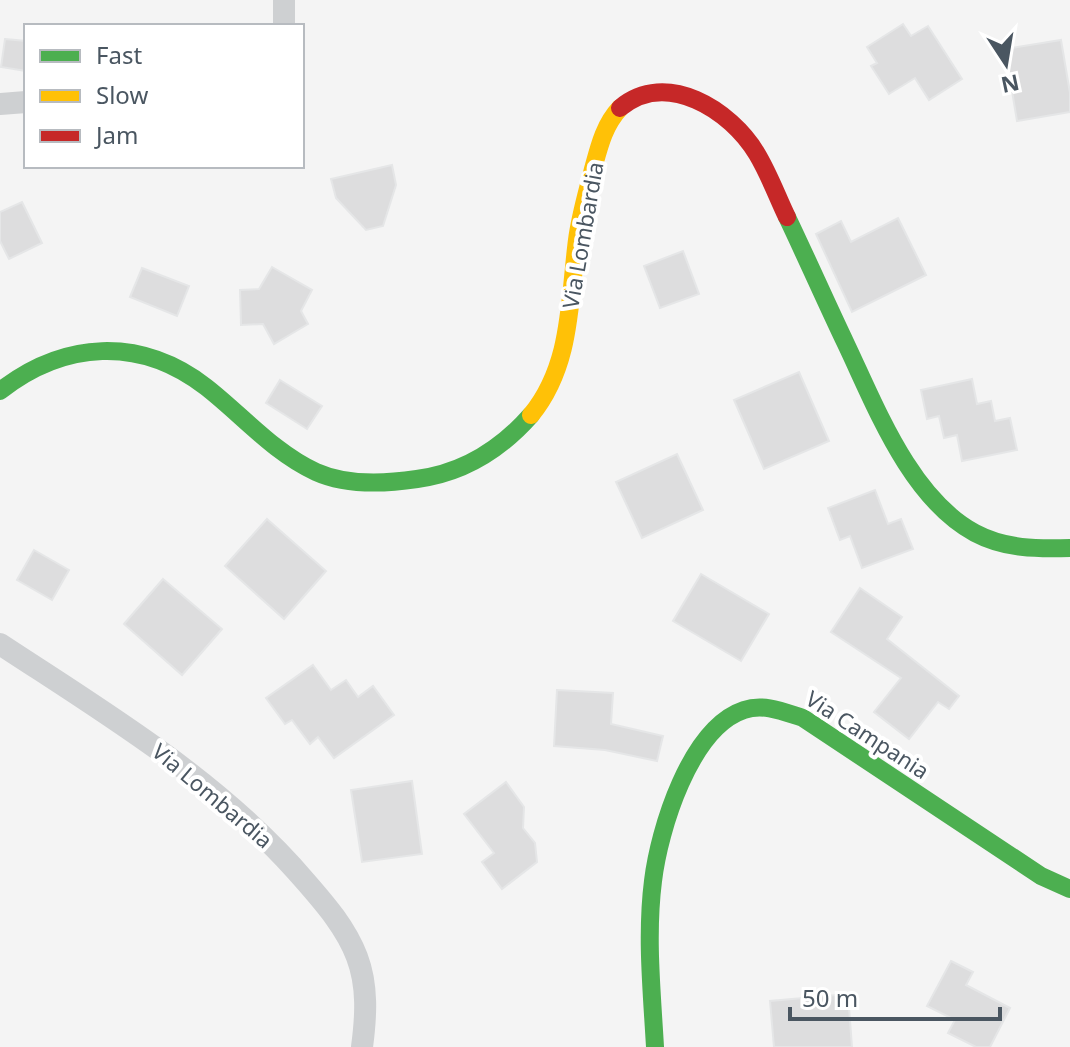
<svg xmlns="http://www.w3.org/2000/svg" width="1070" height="1047" viewBox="0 0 1070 1047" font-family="'Noto Sans',sans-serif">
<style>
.building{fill:#ddddde;stroke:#e5e6e7;stroke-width:2}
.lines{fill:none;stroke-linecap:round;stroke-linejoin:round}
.street{stroke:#ced0d2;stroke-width:22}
.fast{stroke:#4caf50;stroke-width:18}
.slow{stroke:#ffc107;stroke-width:18}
.jam{stroke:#c62828;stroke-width:18}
.labels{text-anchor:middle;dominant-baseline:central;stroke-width:8;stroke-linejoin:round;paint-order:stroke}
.street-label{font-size:22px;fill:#4a5661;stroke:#fff}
</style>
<rect width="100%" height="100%" fill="#f4f4f4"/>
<!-- building -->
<g class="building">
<path d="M903,24l8,12 17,-10 34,53 -33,21 -14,-22 -26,16 -18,-28 6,-3 -10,-16z"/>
<path d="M5,39l21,2v30l-25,-4z"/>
<path d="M1061,40l9,53v19l-53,9 -12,-72z"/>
<path d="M392,165l4,20 -13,41 -17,4 -30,-32 -5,-19z"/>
<path d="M22,202l20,41 -33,16 -9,-18v-29z"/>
<path d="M898,218l28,57 -74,37 -36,-78 25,-13 10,21z"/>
<path d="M683,251l16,43 -39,14 -16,-42z"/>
<path d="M272,267l40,23 -11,21 7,13 -34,20 -11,-20 -22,1 -1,-35 19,-1z"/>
<path d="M142,268l47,18 -12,30 -47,-19z"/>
<path d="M799,372l30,69 -65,28 -30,-69z"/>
<path d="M972,379l5,25 14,-3 4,20 15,-3 7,32 -55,11 -5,-26 -13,3 -5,-22 -12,3 -6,-29z"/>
<path d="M280,380l42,26 -15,23 -41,-26z"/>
<path d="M677,454l26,56 -61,28 -26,-56z"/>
<path d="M875,490l13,34 13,-5 12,30 -51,19 -12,-32 -10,4 -12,-32z"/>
<path d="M267,519l59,52 -42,48 -59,-53z"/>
<path d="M34,550l35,20 -17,30 -35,-20z"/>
<path d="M701,574l68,40 -28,47 -68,-40z"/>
<path d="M163,579l59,50 -40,46 -58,-51z"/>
<path d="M860,588l42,29 -15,22 72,57 -10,13 -11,-7 -29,37 -35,-27 27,-34 -70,-46z"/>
<path d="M313,665l18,25 15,-10 12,17 15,-11 21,29 -60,43 -16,-21 -8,7 -18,-24 -7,4 -19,-26z"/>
<path d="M557,690l56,3 -2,31 52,12 -6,25 -52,-11 -51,-4z"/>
<path d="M412,781l10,73 -60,8 -11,-72z"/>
<path d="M506,782l18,25 -1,21 12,15 2,19 -35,27 -20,-27 12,-9 -30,-39z"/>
<path d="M951,961l22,11 -7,13 44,23 -20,39h-14l-28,-14 7,-13 -28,-14z"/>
<path d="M848,994l4,53h-78l-4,-46z"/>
</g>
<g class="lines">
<!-- street -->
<g class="street">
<path d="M284,0v26"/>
<path d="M0,104l26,-2"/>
<path d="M0,644c108,71 221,138 306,238 20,23 40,46 51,75 11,29 9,60 5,90"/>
</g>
<!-- fast -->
<g class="fast">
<path d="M787,217c20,42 39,85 59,127 30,63 64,154 129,189 30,16 62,16 95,15"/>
<path d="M0,391c64,-50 140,-55 206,-4 36,28 68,66 110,85 31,14 68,12 101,7 46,-6 84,-30 114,-64"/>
<path d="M655,1047c-3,-54 -9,-111 -2,-166 6,-51 37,-153 91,-171 20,-7 40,2 59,8l238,158 29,13"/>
</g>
<!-- slow -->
<path class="slow" d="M531,415c41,-50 38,-114 46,-175 3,-24 10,-47 16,-71 6,-22 11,-44 27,-61"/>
<!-- jam -->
<path class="jam" d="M620,108c46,-39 111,2 137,46 12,20 20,42 30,63"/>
</g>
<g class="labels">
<!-- street labels -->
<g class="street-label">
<text transform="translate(582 235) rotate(-80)">Via Lombardia</text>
<text transform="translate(868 734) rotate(33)">Via Campania</text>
<text transform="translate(213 795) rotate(40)">Via Lombardia</text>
</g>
</g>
<!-- legend -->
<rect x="24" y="24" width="280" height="144" fill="#ffffff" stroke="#b7bbc0" stroke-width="2"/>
<rect x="40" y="50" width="40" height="12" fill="#4caf50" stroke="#b7bbc0" stroke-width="2"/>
<text x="96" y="64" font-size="24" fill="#4a5661">Fast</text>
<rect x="40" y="90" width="40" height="12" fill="#ffc107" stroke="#b7bbc0" stroke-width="2"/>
<text x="96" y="104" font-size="24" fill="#4a5661">Slow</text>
<rect x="40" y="130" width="40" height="12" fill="#c62828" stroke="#b7bbc0" stroke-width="2"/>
<text x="96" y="144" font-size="24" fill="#4a5661">Jam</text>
<!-- north arrow -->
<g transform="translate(1006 64) rotate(168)" stroke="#ffffff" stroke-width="6" paint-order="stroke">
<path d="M0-6L14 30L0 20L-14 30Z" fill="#4a5661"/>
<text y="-12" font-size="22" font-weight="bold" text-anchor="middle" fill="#4a5661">N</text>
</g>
<!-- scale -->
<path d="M790 1007v12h210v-12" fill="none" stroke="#4a5661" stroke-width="4"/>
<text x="802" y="1007" font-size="24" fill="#4a5661" stroke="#ffffff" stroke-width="6" paint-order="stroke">50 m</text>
</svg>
